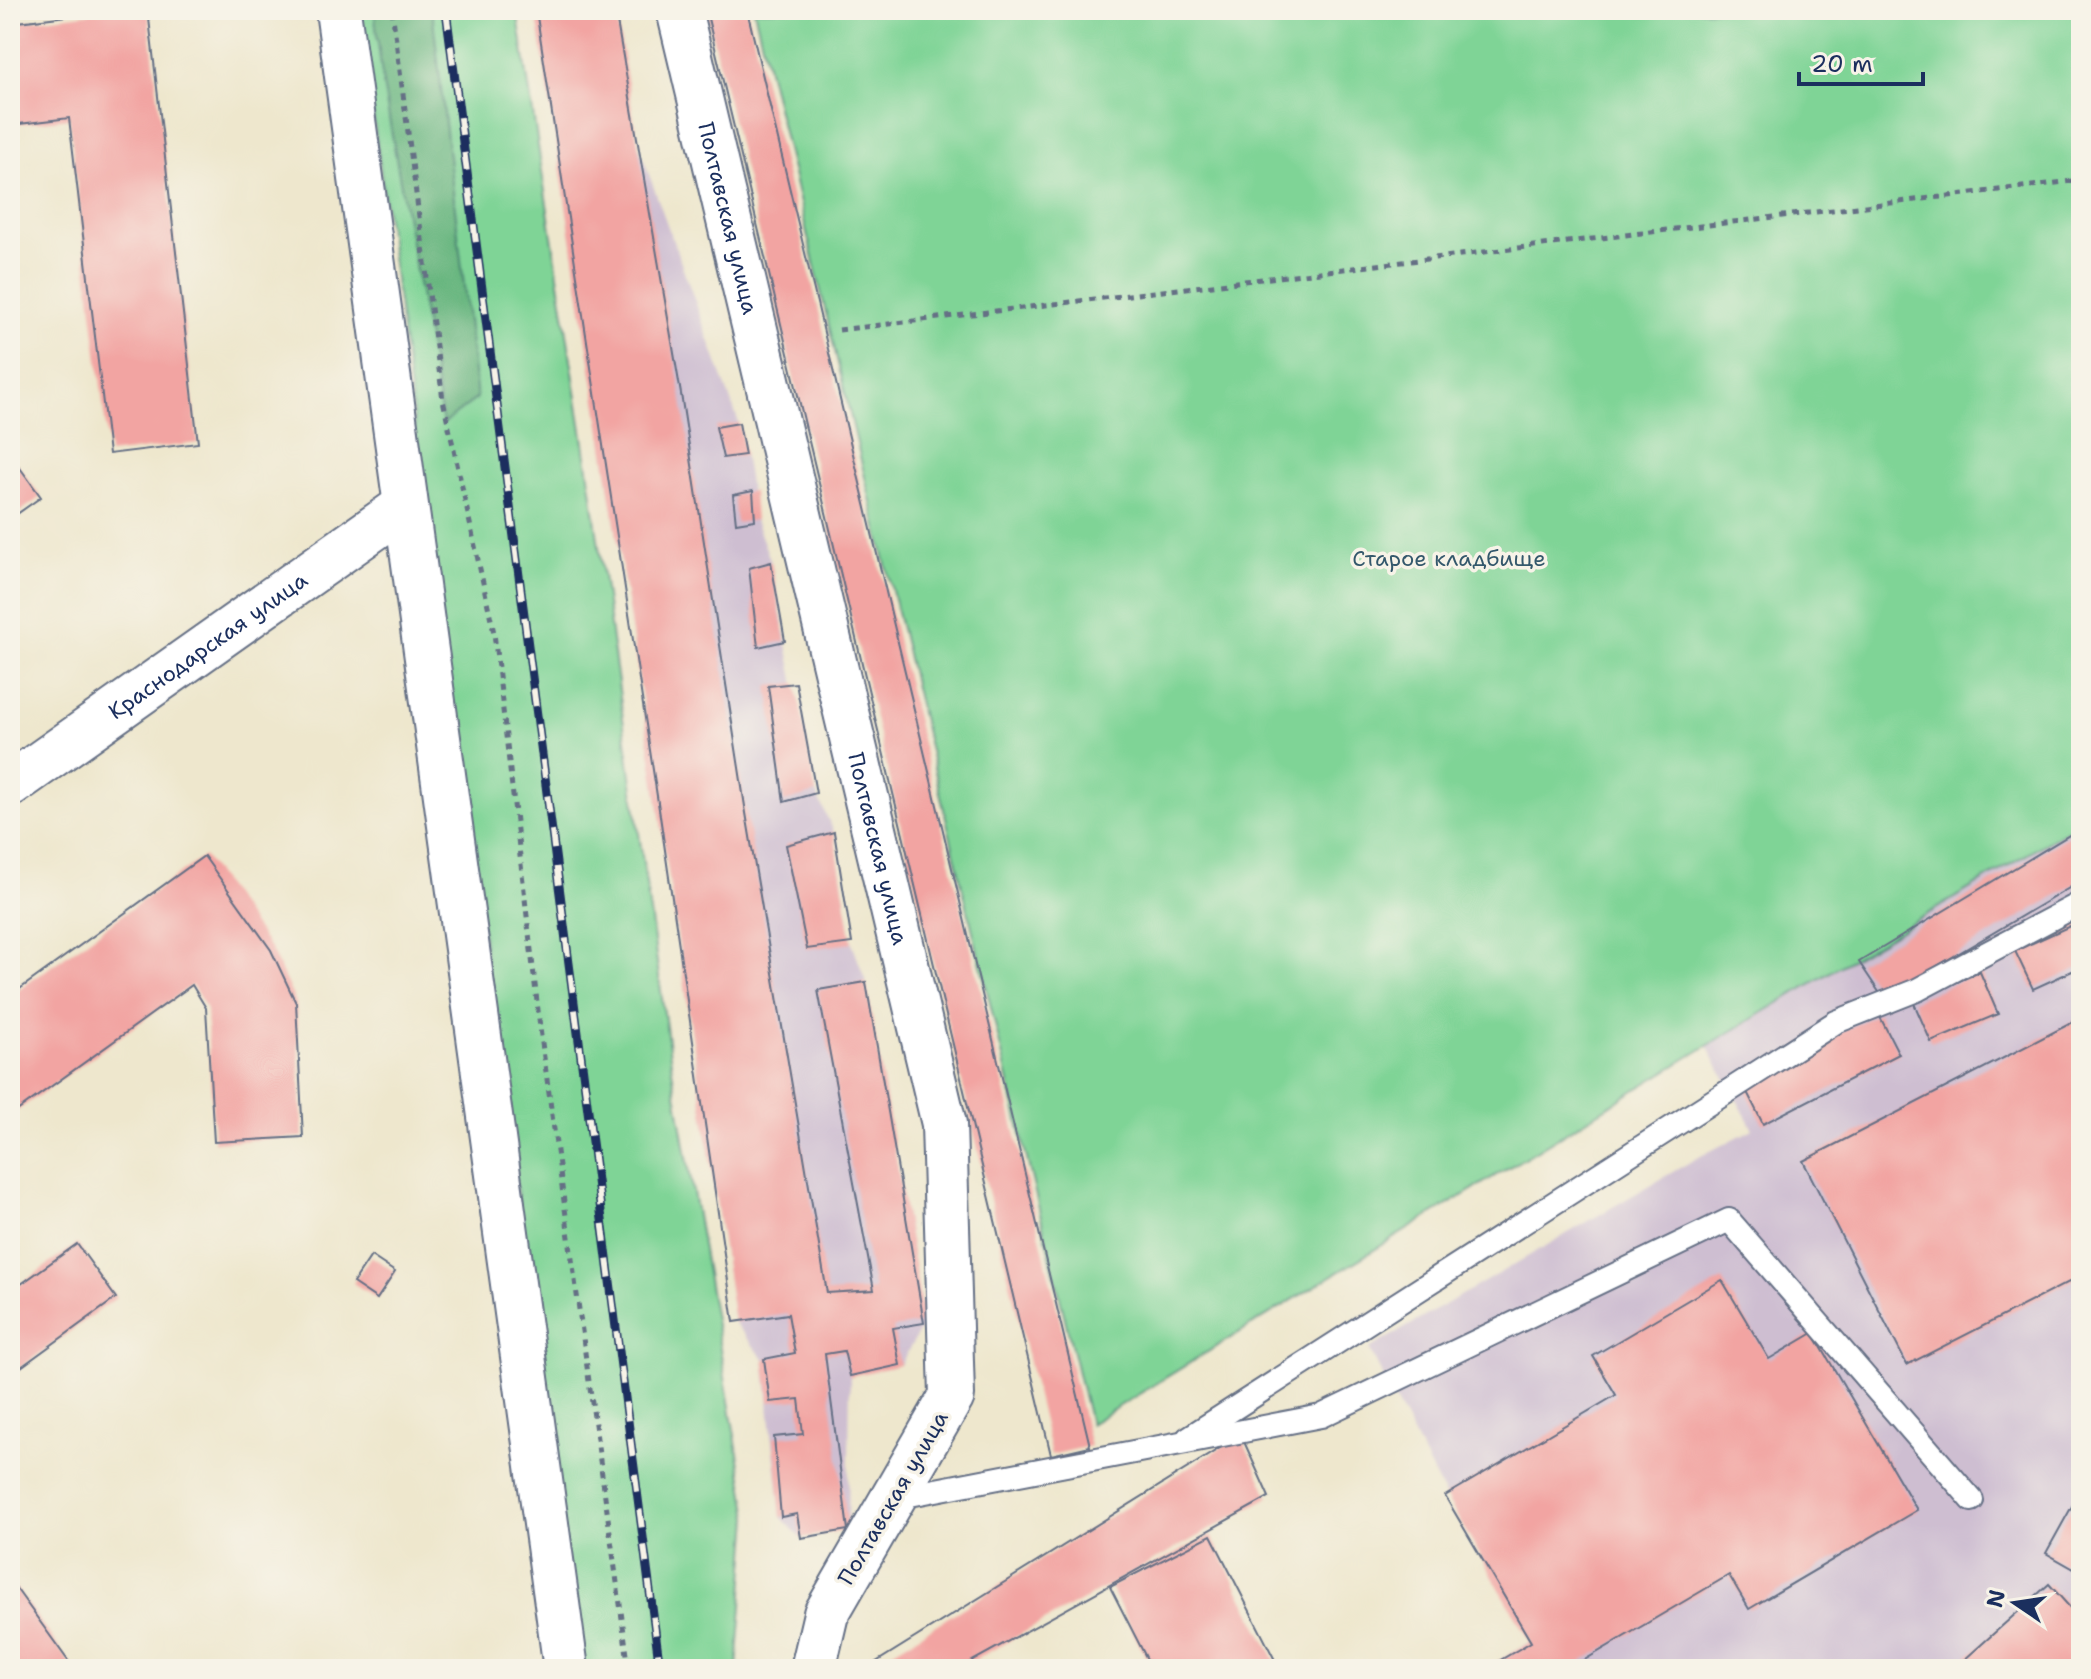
<svg xmlns="http://www.w3.org/2000/svg" width="2091" height="1679" viewBox="0 0 2091 1679" font-family="'Shantell Sans',sans-serif">
<style>
.industrial{fill:#cebed1}
.green{fill:#7fd496;stroke:#4d827a;stroke-width:2}
.forest{fill:#67b67f;stroke:#41726e;stroke-width:2}
.building{fill:#f2a4a2}
.lines{fill:none;stroke-linecap:round;stroke-linejoin:round}
.service-casing{stroke:#656f85;stroke-width:26}
.minor-casing{stroke:#656f85;stroke-width:48}
.tertiary-casing{stroke:#656f85;stroke-width:48}
.path{stroke:#656f85;stroke-width:5;stroke-dasharray:6 6;stroke-linecap:butt}
.service{stroke:#fff;stroke-width:22}
.minor{stroke:#fff;stroke-width:44}
.tertiary{stroke:#fff;stroke-width:44}
.rail-casing{stroke:#1b2f5e;stroke-width:9}
.rail{stroke:#f7f3e8;stroke-width:6;stroke-dasharray:18;stroke-linecap:butt}
.labels{text-anchor:middle;dominant-baseline:central;stroke-width:7;stroke-linejoin:round;paint-order:stroke}
.street-label{font-size:22px;fill:#1b2f5e;stroke:#f7f3e8}
.park-label{font-size:22px;fill:#34586c;stroke:#f7f3e8}
</style>
<rect width="100%" height="100%" fill="#f7f3e8"/>
<filter id="ink" filterUnits="userSpaceOnUse"><feTurbulence type="fractalNoise" baseFrequency=".0125" numOctaves="2"/><feDisplacementMap in="SourceGraphic" scale="16" xChannelSelector="R" yChannelSelector="G"/><feConvolveMatrix kernelMatrix="1 2 1 2 8 2 1 2 1" color-interpolation-filters="sRGB"/></filter>
<filter id="wash" filterUnits="userSpaceOnUse"><feTurbulence type="fractalNoise" baseFrequency=".006" numOctaves="4" result="noise"/><feDisplacementMap in="SourceGraphic" scale="32" xChannelSelector="R" yChannelSelector="G"/><feGaussianBlur stdDeviation="1.8" result="paint"/><feColorMatrix in="noise" values="0 0 0 0 0 0 0 0 0 0 0 0 0 0 0 0 0 1.4 0 .05"/><feComposite in="paint" operator="in"/></filter>
<g filter="url(#wash)">
<rect width="100%" height="100%" fill="#eee7cd"/>
<!-- industrial -->
<g class="industrial">
<path d="M536,10h79l23,134 101,279 16,97 16,42 45,231 18,39 18,111 14,39 58,341 -24,42 -50,11 -2,154 -47,8 -20,-21 -17,-158 -30,-37 -75,-513z"/>
<path d="M2081,822v830l-18,17h-568l-3,-4 39,-24 -86,-145 -76,-147 326,-190 58,-30 -46,-83z"/>
</g>
<!-- green -->
<g class="green">
<path d="M359,10h158l73,472 82,588 77,447 -12,152h-156z"/>
<path d="M754,10h1327v812l-374,224 -617,378z"/>
</g>
<!-- forest -->
<path class="forest" d="M374,10h58l45,388 -34,26 -60,-340z"/>
<g id="blocks">
<!-- building -->
<g class="building">
<path d="M116,10h32l50,433 -89,11 -40,-336 -59,7v-102z"/>
<path d="M536,10h79l66,384 65,419 81,480 47,-3 -56,-300 48,-8 58,341 -31,5 7,37 -50,11 -6,-25 -19,3 23,176 -47,8 -4,-24 -16,3 -7,-80 29,-3 -4,-35 -29,3 -6,-43 31,-6 -7,-39 -54,8 -75,-513z"/>
<path d="M706,10h41l343,1436 -39,9z"/>
<path d="M739,423l6,32 -22,3 -7,-31z"/>
<path d="M10,454l31,43 -31,22z"/>
<path d="M753,491l2,29 -19,3 -3,-28z"/>
<path d="M771,562l14,79 -27,6 -9,-79z"/>
<path d="M796,683l20,110 -32,9 -16,-116z"/>
<path d="M2081,828v53l-198,117 -24,-36z"/>
<path d="M834,832l18,111 -45,6 -21,-104z"/>
<path d="M204,856l67,94 25,53 7,134 -89,5 -8,-134 -14,-23 -182,131v-120z"/>
<path d="M2081,921v46l-48,22 -18,-38z"/>
<path d="M1980,972l18,42 -67,28 -18,-41z"/>
<path d="M1878,1013l21,41 -136,70 -20,-40z"/>
<path d="M2081,1018v258l-174,89 -104,-204z"/>
<path d="M77,1244l39,54 -106,77v-83z"/>
<path d="M371,1256l24,16 -18,27 -24,-16z"/>
<path d="M1722,1280l47,79 44,-26 104,177 -168,99 -20,-34 -160,94h-74l-3,-4 39,-23 -86,-146 171,-101 -23,-39z"/>
<path d="M1241,1435l28,62 -311,172h-93z"/>
<path d="M2081,1490v83l-35,-20z"/>
<path d="M1211,1535l65,127 -13,7h-111l-42,-82z"/>
<path d="M10,1580l64,89h-55l-9,-13z"/>
<path d="M2049,1584l32,36v32l-18,17h-109z"/>
</g>
</g>
</g>
<g filter="url(#ink)">
<use href="#blocks" fill-opacity="0" stroke="#656f85" stroke-width="2"/>
<g class="lines">
<defs>
<g id="service">
<path d="M1188,1438l648,-416 81,-32 164,-87"/>
<path d="M894,1498l427,-82 408,-196 243,280"/>
</g>
<g id="minor">
<path id="s1" d="M679,10l265,1114 8,272 -126,218 -13,55"/>
<path id="s2" d="M10,785l395,-279"/>
</g>
<path id="tertiary" d="M338,10c75,553 157,1105 228,1659"/>
</defs>
<!-- service casing -->
<use href="#service" class="service-casing"/>
<!-- minor casing -->
<use href="#minor" class="minor-casing"/>
<!-- tertiary casing -->
<use href="#tertiary" class="tertiary-casing"/>
<!-- path -->
<g class="path">
<path d="M392,10l51,390 51,233 47,403 88,633"/>
<path d="M839,330l1242,-150"/>
</g>
<!-- service -->
<use href="#service" class="service"/>
<!-- minor -->
<use href="#minor" class="minor"/>
<!-- tertiary -->
<use href="#tertiary" class="tertiary"/>
<defs>
<path id="rail" d="M446,10l214,1659"/>
</defs>
<!-- rail casing -->
<use href="#rail" class="rail-casing"/>
<!-- rail -->
<use href="#rail" class="rail"/>
</g>
</g>
<g class="labels">
<!-- street labels -->
<g class="street-label">
<text stroke="none"><textPath href="#s1" startOffset="214">Полтавская улица</textPath></text>
<text stroke="none"><textPath href="#s2" startOffset="242">Краснодарская улица</textPath></text>
<text stroke="none"><textPath href="#s1" startOffset="862">Полтавская улица</textPath></text>
<text transform="translate(893 1498) rotate(-60)">Полтавская улица</text>
</g>
<!-- park labels -->
<g class="park-label">
<text x="1449" y="558">Старое кладбище</text>
</g>
</g>
<!-- margin -->
<rect width="2091" height="1679" fill="none" stroke="#f7f3e8" stroke-width="40"/>
<!-- north arrow -->
<g transform="translate(2015 1603) rotate(283)" stroke="#f7f3e8" stroke-width="6" paint-order="stroke">
<path d="M0-6L14 30L0 20L-14 30Z" fill="#1b2f5e"/>
<text y="-12" font-size="22" font-weight="bold" text-anchor="middle" fill="#1b2f5e">N</text>
</g>
<!-- scale -->
<path d="M1799 72v12h124v-12" fill="none" stroke="#1b2f5e" stroke-width="4"/>
<text x="1811" y="72" font-size="24" fill="#1b2f5e" stroke="#f7f3e8" stroke-width="6" paint-order="stroke">20 m</text>
</svg>
